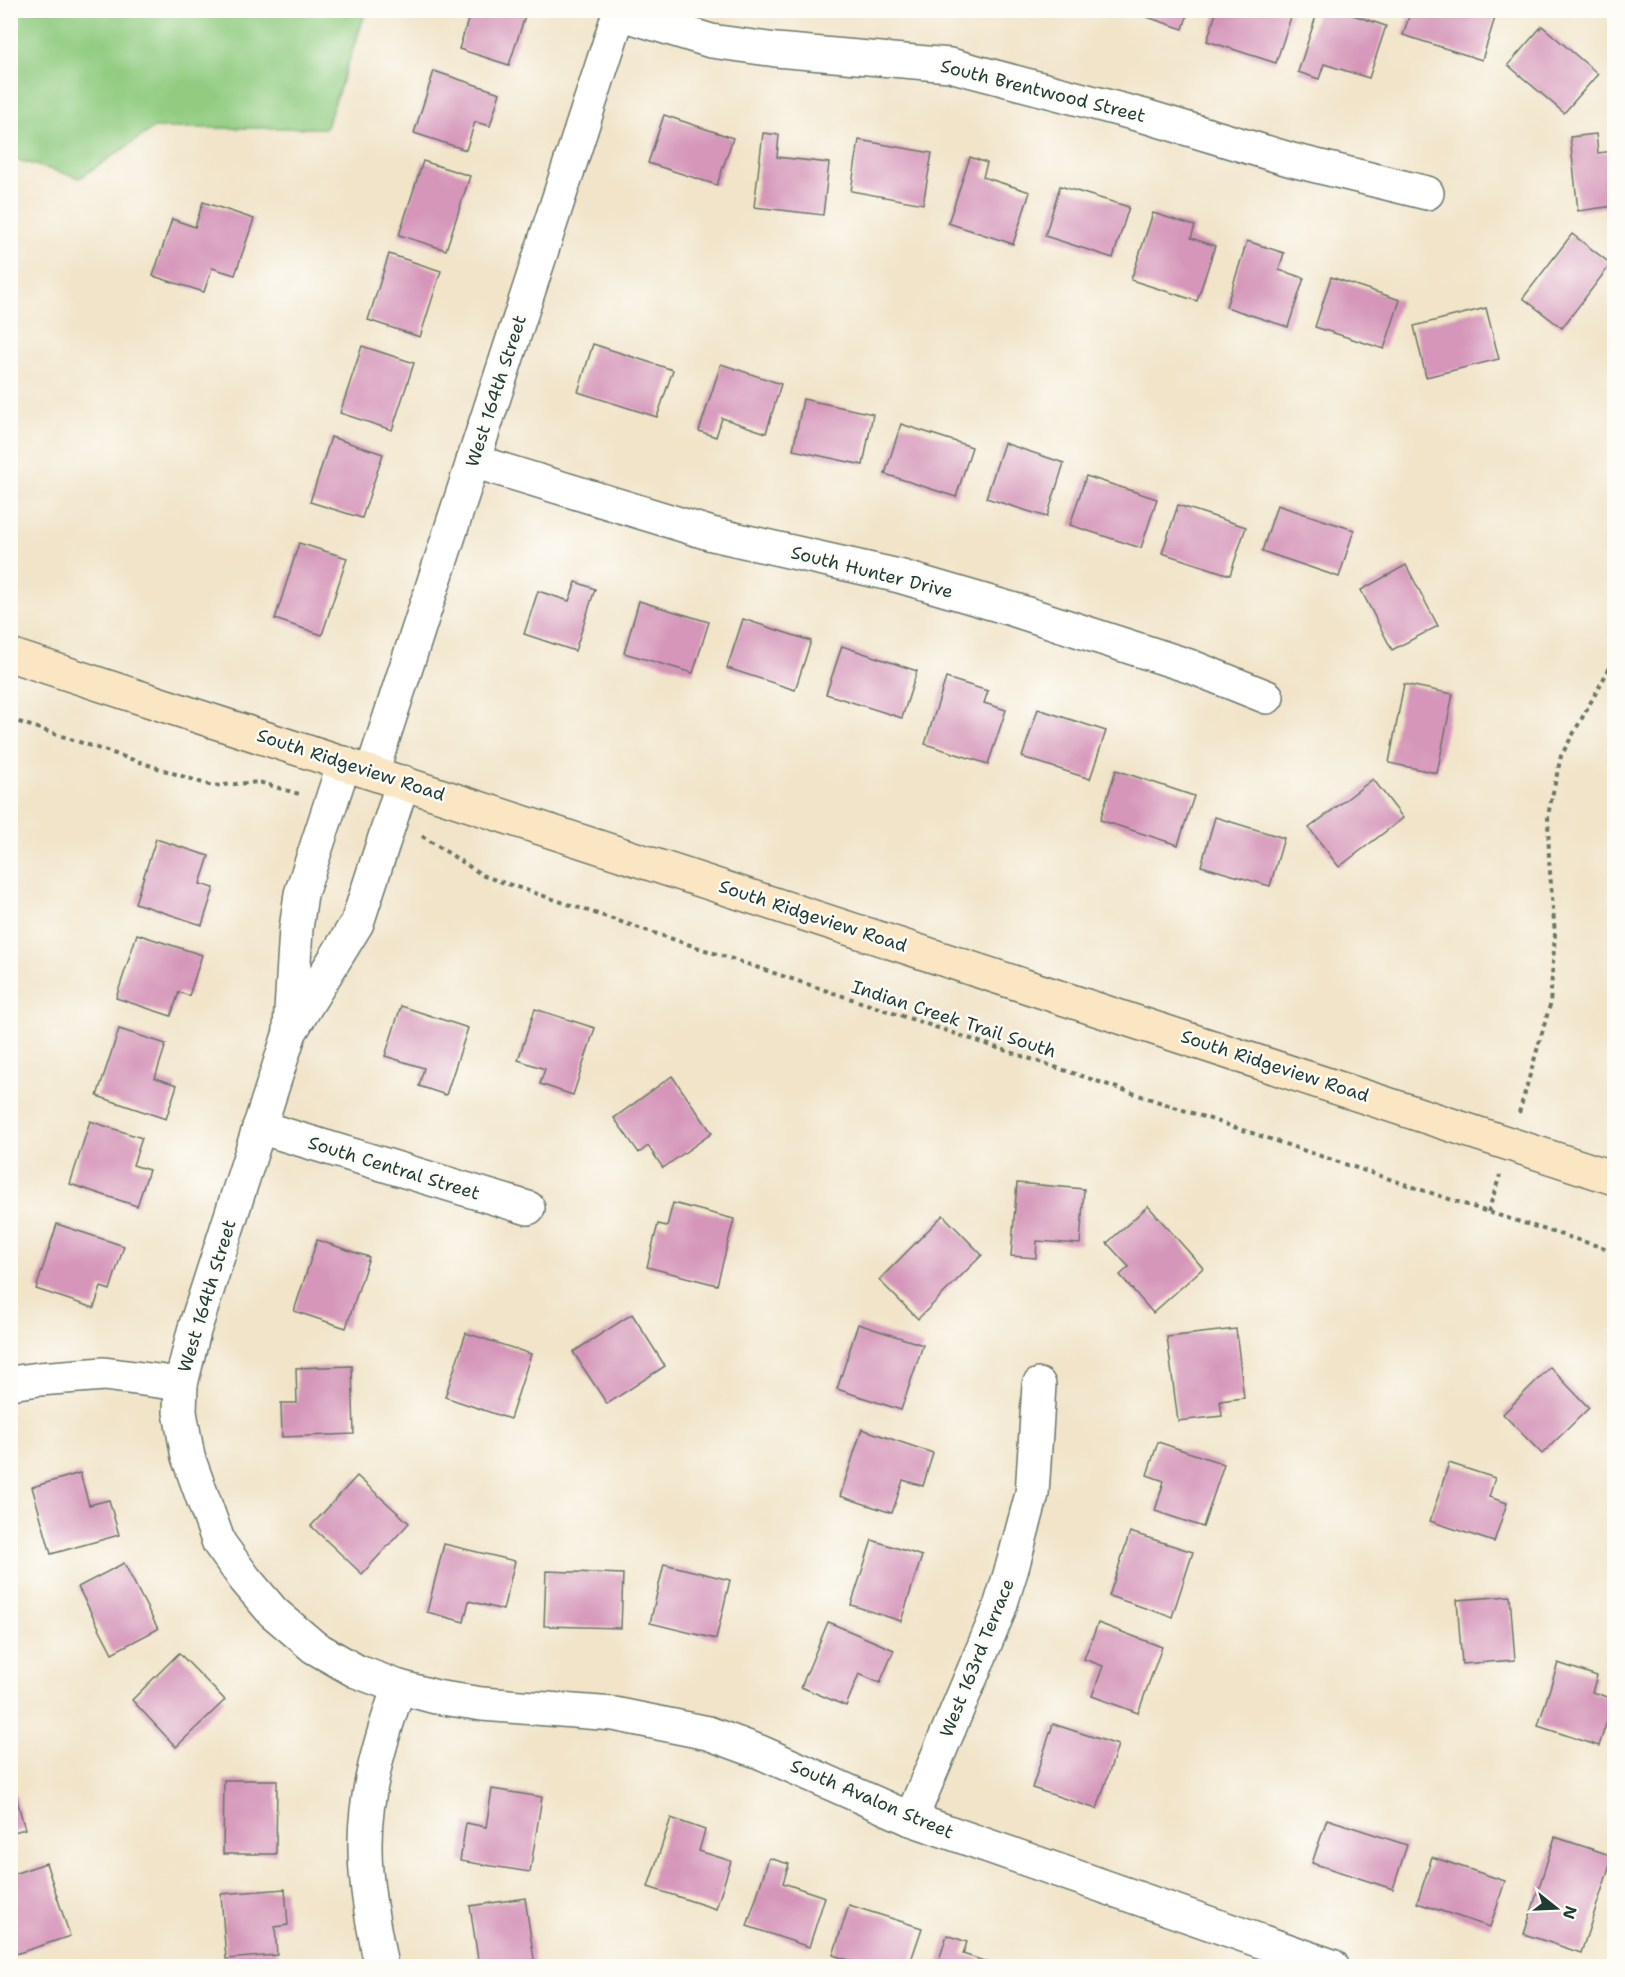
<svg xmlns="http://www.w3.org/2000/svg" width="1625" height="1977" viewBox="0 0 1625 1977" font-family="'Shantell Sans',sans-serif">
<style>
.green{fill:#91cc81;stroke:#58845a;stroke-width:1.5}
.building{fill:#d596b9}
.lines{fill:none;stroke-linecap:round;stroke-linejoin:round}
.minor-casing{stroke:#687768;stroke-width:36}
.secondary-casing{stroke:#687768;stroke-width:36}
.path{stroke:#687768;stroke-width:4;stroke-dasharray:4.5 4.5;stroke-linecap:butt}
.minor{stroke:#fff;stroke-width:33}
.secondary{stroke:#fbe6c4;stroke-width:33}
.labels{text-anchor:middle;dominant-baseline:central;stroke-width:5;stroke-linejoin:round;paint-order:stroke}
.street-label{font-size:18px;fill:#1f3d34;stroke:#fdfcf7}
</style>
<rect width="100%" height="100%" fill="#fdfcf7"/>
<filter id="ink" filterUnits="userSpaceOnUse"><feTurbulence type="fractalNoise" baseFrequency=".0167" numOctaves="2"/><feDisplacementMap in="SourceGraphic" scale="12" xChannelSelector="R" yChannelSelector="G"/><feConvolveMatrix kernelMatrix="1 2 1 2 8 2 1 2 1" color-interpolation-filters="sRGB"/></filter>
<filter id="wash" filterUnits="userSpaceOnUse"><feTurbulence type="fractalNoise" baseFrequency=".008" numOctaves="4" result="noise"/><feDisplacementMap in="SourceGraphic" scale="24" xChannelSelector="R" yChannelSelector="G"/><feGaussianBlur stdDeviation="1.35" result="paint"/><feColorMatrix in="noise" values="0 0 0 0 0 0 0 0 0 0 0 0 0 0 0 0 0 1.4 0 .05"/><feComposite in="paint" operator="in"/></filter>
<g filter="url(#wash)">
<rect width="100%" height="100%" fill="#f1e4c9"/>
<!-- green -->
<path class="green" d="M10,11l1,-1 355,1 -40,117h-172l-74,50 -69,-20z"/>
<g id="blocks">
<!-- building -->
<g class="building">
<path d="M471,10h56l-18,55 -50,-16z"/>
<path d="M1126,10h63l-6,19z"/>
<path d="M1217,10h65l10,4 -16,49 -69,-22z"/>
<path d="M1318,10h20l48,16 -17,52 -45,-14 -5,15 -21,-7z"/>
<path d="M1411,10h84l2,1 -15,49 -79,-25z"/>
<path d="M1542,26l56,48 -34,39 -56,-48z"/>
<path d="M434,71l66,22 -10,33 -15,-4 -9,28 -52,-17z"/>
<path d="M664,115l69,23 -16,47 -69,-22z"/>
<path d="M763,133l16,2 -2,22 52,6 -6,52 -69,-8z"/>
<path d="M1596,134l2,19 16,-2v55l-36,5 -8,-74z"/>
<path d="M859,140l73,13 -9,51 -72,-13z"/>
<path d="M970,157l17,6 -4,14 47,15 -17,52 -65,-21z"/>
<path d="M423,161l47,15 -24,74 -47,-15z"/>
<path d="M1060,186l69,21 -16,51 -68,-22z"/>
<path d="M203,202l51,17 -19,56 -23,-7 -8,24 -51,-16 19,-57 23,8z"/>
<path d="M1153,213l42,13 -4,12 24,8 -18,55 -66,-21z"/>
<path d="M1572,234l39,30 -49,64 -39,-30z"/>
<path d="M1247,241l37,12 -5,17 25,8 -16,49 -62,-20z"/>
<path d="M389,254l52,17 -21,66 -52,-17z"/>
<path d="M1331,277l69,23 -16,49 -69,-22z"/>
<path d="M1486,308l13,51 -73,18 -12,-51z"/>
<path d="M593,344l80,26 -16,47 -79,-25z"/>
<path d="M362,346l52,17 -22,67 -52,-17z"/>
<path d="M721,364l60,20 -15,49 -44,-15 -6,19 -17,-6z"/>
<path d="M803,399l70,15 -10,51 -70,-15z"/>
<path d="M901,424l71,23 -16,50 -71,-23z"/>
<path d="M331,437l52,17 -21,64 -52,-16z"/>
<path d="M1004,443l60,20 -17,54 -61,-19z"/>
<path d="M1086,476l71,23 -16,49 -71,-23z"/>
<path d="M1178,505l68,22 -16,48 -68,-22z"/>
<path d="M1277,505l77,25 -15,47 -77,-26z"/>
<path d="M299,543l48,15 -25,77 -47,-16z"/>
<path d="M1406,565l32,61 -46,24 -31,-60z"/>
<path d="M576,582l19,7 -20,62 -51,-17 14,-43 31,10z"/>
<path d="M639,601l70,21 -16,51 -69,-20z"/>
<path d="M743,619l68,22 -16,49 -68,-22z"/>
<path d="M842,646l75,25 -15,47 -76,-24z"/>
<path d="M946,678l42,13 -4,12 22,7 -18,54 -63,-20z"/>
<path d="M1404,684l49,10 -16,79 -48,-10z"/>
<path d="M1038,709l68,22 -16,48 -68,-22z"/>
<path d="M1116,770l78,26 -16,49 -78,-25z"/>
<path d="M1373,779l30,39 -64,49 -30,-39z"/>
<path d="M1215,817l69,21 -14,48 -69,-20z"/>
<path d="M156,839l53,17 -9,28 14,4 -12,37 -67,-22z"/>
<path d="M137,934l65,21 -13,41 -10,-4 -8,24 -55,-18z"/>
<path d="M401,1006l67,22 -22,67 -27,-9 5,-18 -39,-12z"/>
<path d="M535,1009l60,19 -22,67 -33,-11 5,-15 -27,-9z"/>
<path d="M119,1029l47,15 -11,34 22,7 -11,34 -69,-23z"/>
<path d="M672,1076l40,57 -49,35 -15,-22 -9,7 -25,-35z"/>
<path d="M90,1121l52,17 -9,27 16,5 -12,36 -67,-22z"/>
<path d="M1017,1183l67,6 -4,55 -43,-3 -1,17 -25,-2z"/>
<path d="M673,1203l61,16 -17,66 -70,-18 11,-43 9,2z"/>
<path d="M1148,1206l55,62 -50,45 -33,-38 9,-8 -22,-24z"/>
<path d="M943,1215l39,40 -64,64 -39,-39z"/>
<path d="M57,1224l67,22 -14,44 -9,-3 -7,21 -58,-19z"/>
<path d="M317,1240l52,17 -23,71 -52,-17z"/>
<path d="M632,1314l33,52 -58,38 -34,-52z"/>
<path d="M858,1324l65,21 -22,65 -64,-21z"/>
<path d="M1236,1329l8,69 -24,3 2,15 -44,5 -11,-84z"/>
<path d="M466,1333l65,21 -21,65 -65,-22z"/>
<path d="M352,1366l2,68 -72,3 -1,-34h16l-1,-35z"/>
<path d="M1550,1367l39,41 -47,46 -39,-40z"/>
<path d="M862,1429l71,24 -10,33 -20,-6 -11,33 -52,-17z"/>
<path d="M1158,1442l66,22 -21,63 -48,-16 9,-30 -17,-6z"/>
<path d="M1449,1463l46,15 -6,19 18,6 -13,39 -64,-21z"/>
<path d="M80,1473l9,32 20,-5 10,35 -68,19 -19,-67z"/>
<path d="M357,1476l52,47 -47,51 -51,-48z"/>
<path d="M1130,1532l63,20 -21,65 -63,-21z"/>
<path d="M872,1540l50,16 -21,65 -50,-16z"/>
<path d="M444,1544l71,17 -12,49 -34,-9 -5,21 -37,-10z"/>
<path d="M124,1563l34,66 -46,24 -34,-66z"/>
<path d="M664,1564l66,16 -14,59 -66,-16z"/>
<path d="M546,1571l77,3 -2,54 -77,-2z"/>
<path d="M1510,1596l5,64 -53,4 -5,-64z"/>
<path d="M828,1622l66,28 -14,33 -21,-9 -13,32 -45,-19z"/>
<path d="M1098,1623l64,24 -24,66 -46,-17 11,-30 -19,-7z"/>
<path d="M179,1653l46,47 -49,47 -44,-47z"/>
<path d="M1558,1663l39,13 -5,16 22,7 -15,47 -61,-20z"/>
<path d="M1053,1724l65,21 -21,64 -65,-21z"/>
<path d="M11,1779l14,50 -15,4v-53z"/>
<path d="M224,1780h53l-1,74h-53z"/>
<path d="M492,1789l50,8 -12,75 -70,-11 6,-38 20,4z"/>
<path d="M671,1818l34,12 -6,21 32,10 -15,48 -68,-22z"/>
<path d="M1327,1819l80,26 -14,44 -81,-26z"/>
<path d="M1555,1837l58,19 -32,97 -57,-19z"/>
<path d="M1432,1857l73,24 -15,46 -73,-24z"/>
<path d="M769,1858l20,6 -6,19 42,14 -16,50 -62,-21z"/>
<path d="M46,1863l24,73 -60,20v-81z"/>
<path d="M285,1889l3,36 -13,2 2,28 -51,4 -5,-65z"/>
<path d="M525,1898l10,68h-56l-9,-60z"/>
<path d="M849,1905l73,23 -13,38h-42l-34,-11z"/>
<path d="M947,1935l20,7 -4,12 36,12h-62z"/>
</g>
</g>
</g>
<g filter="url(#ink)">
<use href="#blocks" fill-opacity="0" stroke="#687768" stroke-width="1.5"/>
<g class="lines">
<defs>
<g id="minor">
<path d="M619,13l92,28 65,9 174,15 198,52 144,43 135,33"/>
<path d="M473,461l239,73 187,42 116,34 177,57 75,30"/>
<path d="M372,772l248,-762"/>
<path d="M403,782l-46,141 -67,109 -96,299 -13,53 -1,28 8,45 31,86 26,36 28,33 41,35 42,24 43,16 37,10 46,7 132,10 94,19 52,19 151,67 421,147"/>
<path d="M290,1027l6,-98 5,-35 43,-131"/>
<path d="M259,1127l269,81"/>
<path d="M10,1383l29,-4 65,-5 77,10"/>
<path d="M911,1819l87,-206 14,-45 20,-74 7,-109"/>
<path d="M381,1966c-7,-39 -16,-78 -16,-118 -1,-54 16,-110 34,-161"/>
</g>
<path id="secondary" d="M10,655l1604,523"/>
</defs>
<!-- minor casing -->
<use href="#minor" class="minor-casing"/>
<!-- secondary casing -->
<use href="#secondary" class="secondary-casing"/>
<!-- path -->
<g class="path">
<path d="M10,719l202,67 47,-4 40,12"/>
<path d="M422,836l62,40 1004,336 126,39"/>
<path d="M1519,1113l31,-108 5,-71 -6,-74 -1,-45 13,-59 53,-96"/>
<path d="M1488,1212l12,-37"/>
</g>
<!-- minor -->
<use href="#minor" class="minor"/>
<!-- secondary -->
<use href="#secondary" class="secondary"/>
</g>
</g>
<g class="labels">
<!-- street labels -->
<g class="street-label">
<text transform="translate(1043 91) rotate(14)">South Brentwood Street</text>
<text transform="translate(496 391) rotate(-72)">West 164th Street</text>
<text transform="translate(872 572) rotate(14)">South Hunter Drive</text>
<text transform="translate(351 765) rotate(18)">South Ridgeview Road</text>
<text transform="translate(813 916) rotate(18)">South Ridgeview Road</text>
<text transform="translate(954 1019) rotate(18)">Indian Creek Trail South</text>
<text transform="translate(1275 1066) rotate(18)">South Ridgeview Road</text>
<text transform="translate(394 1168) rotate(17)">South Central Street</text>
<text transform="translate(207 1296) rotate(-73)">West 164th Street</text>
<text transform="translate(977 1658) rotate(-68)">West 163rd Terrace</text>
<text transform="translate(872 1799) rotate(23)">South Avalon Street</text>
</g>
</g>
<!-- margin -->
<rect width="1625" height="1977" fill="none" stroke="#fdfcf7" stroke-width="36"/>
<!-- north arrow -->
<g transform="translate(1556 1908) rotate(108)" stroke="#fdfcf7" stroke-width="4.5" paint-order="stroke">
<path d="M0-4.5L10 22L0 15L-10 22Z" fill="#1f3d34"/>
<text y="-9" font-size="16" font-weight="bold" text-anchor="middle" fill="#1f3d34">N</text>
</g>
</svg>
